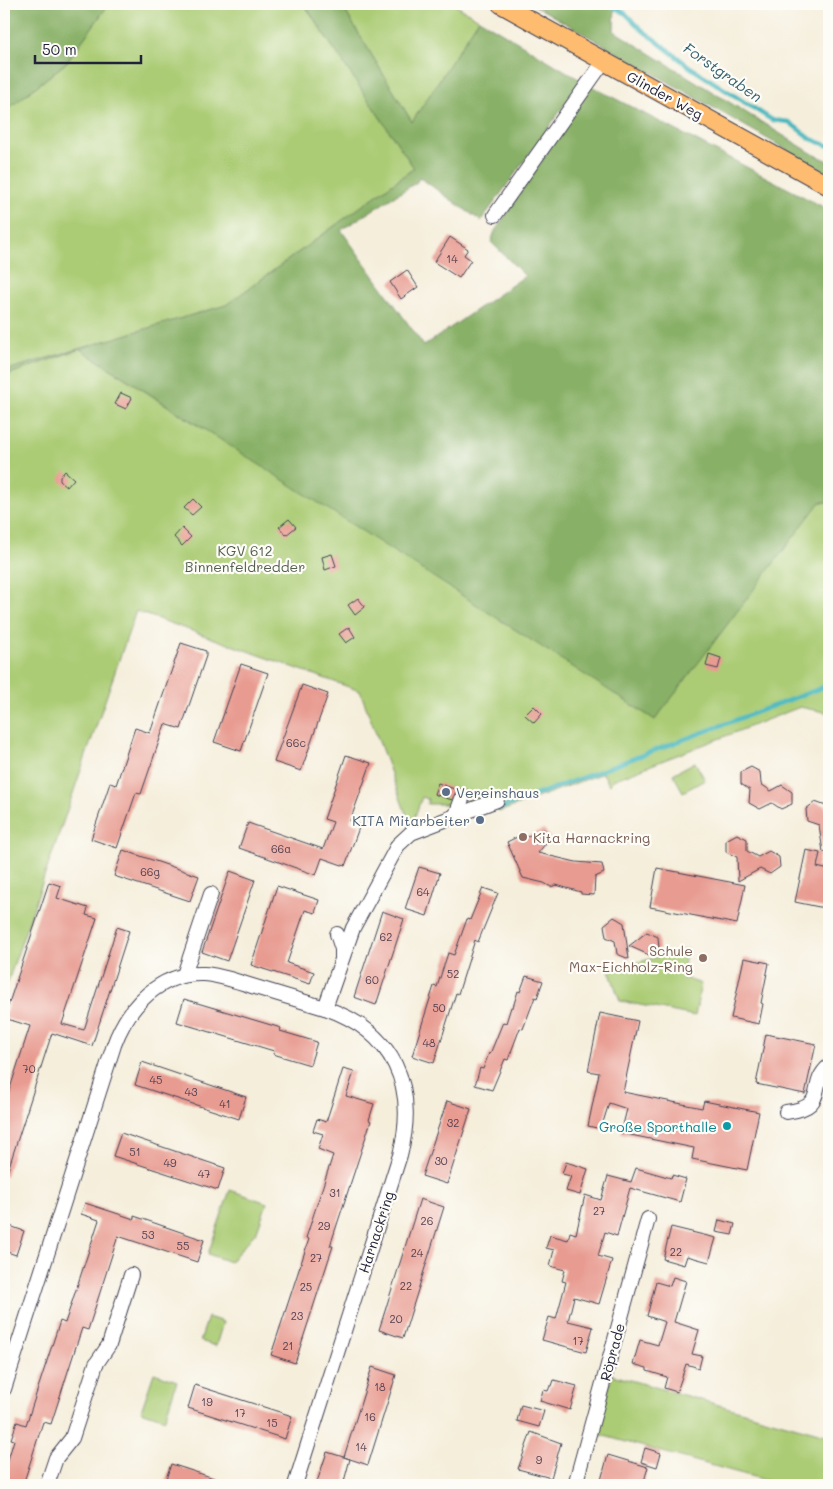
<svg xmlns="http://www.w3.org/2000/svg" width="833" height="1489" viewBox="0 0 833 1489" font-family="Mali,sans-serif">
<style>
.green{fill:#abcc74;stroke:#667758}
.forest{fill:#88b066;stroke:#556950}
.lines{fill:none;stroke-linecap:round;stroke-linejoin:round}
.stream{stroke:#47b7be;stroke-width:4.5}
.building{fill:#e89b91}
.minor-casing{stroke:#424153;stroke-width:16}
.major-casing{stroke:#424153;stroke-width:20}
.minor{stroke:#fff;stroke-width:14}
.major{stroke:#febc70;stroke-width:18}
.service-dot{fill:#5c6f8a;stroke:#fdfcf7;stroke-width:2}
.education-dot{fill:#8d6e63;stroke:#fdfcf7;stroke-width:2}
.culture-dot{fill:#0f9aa8;stroke:#fdfcf7;stroke-width:2}
.labels{text-anchor:middle;dominant-baseline:central;stroke-width:4.5;stroke-linejoin:round;paint-order:stroke}
.number-label{font-size:11px;fill:#544050}
.street-label{font-size:14px;fill:#22223b;stroke:#fdfcf7}
.park-label{font-size:14px;fill:#525e4f;stroke:#fdfcf7}
.service-label{font-size:14px;fill:#4e5e75;stroke:#fdfcf7;text-anchor:start}
.education-label{font-size:14px;fill:#785e54;stroke:#fdfcf7;text-anchor:start}
.culture-label{font-size:14px;fill:#0d838f;stroke:#fdfcf7;text-anchor:end}
.water-label{font-size:15px;font-style:italic;fill:#315e6f;stroke:#fdfcf7}
</style>
<rect width="100%" height="100%" fill="#fdfcf7"/>
<filter id="ink" filterUnits="userSpaceOnUse"><feTurbulence type="fractalNoise" baseFrequency=".02" numOctaves="2"/><feDisplacementMap in="SourceGraphic" scale="10" xChannelSelector="R" yChannelSelector="G"/><feConvolveMatrix kernelMatrix="1 2 1 2 8 2 1 2 1" color-interpolation-filters="sRGB"/></filter>
<filter id="wash" filterUnits="userSpaceOnUse"><feTurbulence type="fractalNoise" baseFrequency=".0096" numOctaves="4" result="noise"/><feDisplacementMap in="SourceGraphic" scale="20" xChannelSelector="R" yChannelSelector="G"/><feGaussianBlur stdDeviation="1.12" result="paint"/><feColorMatrix in="noise" values="0 0 0 0 0 0 0 0 0 0 0 0 0 0 0 0 0 1.4 0 .05"/><feComposite in="paint" operator="in"/></filter>
<g filter="url(#wash)">
<rect width="100%" height="100%" fill="#f5eedb"/>
<!-- green -->
<g class="green">
<path d="M109,4h195l110,164 -188,137 -222,66v-259l62,-49z"/>
<path d="M341,4h112l26,15 -67,103z"/>
<path d="M80,349l120,78 620,75h9v211l-29,-6 -187,73 -4,5 -6,-12 -104,39 -6,-16 -23,9 -3,-8 -10,7h-30l1,-5 -6,-2 -11,30 -51,-136 -224,-80 -132,382v-617z"/>
<path d="M695,762l10,18 -22,12 -10,-18z"/>
<path d="M687,949l-5,28 19,7 -6,32 -75,-15 -11,-31z"/>
<path d="M230,1190l37,13 -10,28 -27,31 -22,-8z"/>
<path d="M208,1317l15,5 -7,24 -16,-5z"/>
<path d="M154,1373l23,8 -12,38 -24,-8z"/>
<path d="M612,1375l217,61v49h-46l-186,-51z"/>
</g>
<!-- forest -->
<g class="forest">
<path d="M4,4h105l-43,59 -62,49z"/>
<path d="M304,4h37l71,118 67,-103 103,62 -101,140 -62,-44 -2,5 -76,48 83,116 101,-70 -34,-34 4,-11 96,-145 238,124v292h-9l-165,218 -575,-371 -76,27v-5l222,-66 188,-137z"/>
<path d="M532,4h83l-1,27 199,123 16,7v13z"/>
</g>
<g class="lines">
<!-- stream -->
<g class="stream">
<path d="M609,4l16,9 16,16 49,38 82,53 17,2 22,17 18,7"/>
<path d="M501,808l328,-123"/>
</g>
</g>
<g id="blocks">
<!-- building -->
<g class="building">
<path d="M450,237l18,12 -4,6 7,5 -12,18 -25,-16z"/>
<path d="M407,270l11,17 -17,12 -11,-17z"/>
<path d="M121,393l11,5 -6,11 -11,-5z"/>
<path d="M65,471l9,8 -7,8 -7,-6v-4z"/>
<path d="M193,499l8,8 -9,8 -8,-7z"/>
<path d="M289,519l7,8 -10,8 -7,-8z"/>
<path d="M182,528l9,9 -9,9 -8,-9z"/>
<path d="M332,554l4,12 -11,4 -3,-13z"/>
<path d="M358,598l7,9 -10,8 -7,-10z"/>
<path d="M349,627l6,10 -9,6 -7,-9z"/>
<path d="M181,643l25,8v5l-25,73 -16,-5 -24,70 -5,-1 -19,55 -26,-9 19,-56 6,2 19,-57 15,5z"/>
<path d="M709,654l12,4 -3,11 -12,-3z"/>
<path d="M241,664l27,9 -27,78 -27,-9z"/>
<path d="M302,685l26,9 -27,77 -27,-9z"/>
<path d="M534,706l8,8 -8,9 -9,-8z"/>
<path d="M346,755l25,8 -21,58 10,4 -15,41 -23,-8 -6,17 -77,-27 9,-25 75,26 10,-27 -9,-3z"/>
<path d="M751,767l9,5 1,12 10,7 11,-6 10,7v12l-11,5 -9,-6 -12,6 -11,-6 1,-13 -9,-6v-12z"/>
<path d="M438,783l19,7 -5,10 -18,-6z"/>
<path d="M815,802l11,4 1,12 2,1v32l-6,1 -4,-27 -12,-4 -1,-12z"/>
<path d="M544,829l6,9 -12,15 38,9 26,2 2,9 -9,4 -1,18 -13,-1v-2l-25,-7 -5,2 -7,-4 -21,-5 -16,-36 10,-5 2,3z"/>
<path d="M737,834l10,5v12l11,6 11,-6 10,6 1,10 -10,7 -10,-5 -22,12 -1,-24 -11,-5v-12z"/>
<path d="M123,850l76,26 -9,25 -76,-25z"/>
<path d="M806,850l14,3 -3,14 12,3v39l-34,-7z"/>
<path d="M419,867l21,6 -13,43 -22,-7z"/>
<path d="M657,868l88,17 -8,39 -87,-17z"/>
<path d="M230,871l25,9 -28,81 -25,-9z"/>
<path d="M49,882l12,4 -4,12 31,10 -2,7 11,3 -35,106 22,6 33,-103 12,4 -37,115 -40,-13 -46,143h-2v-69l26,-81 -26,-8z"/>
<path d="M277,886l42,14 -4,13 -10,-3 -18,53 27,9 -4,12 -59,-19z"/>
<path d="M483,888l15,5 -20,49 -3,-2 -17,54 -2,-1 -22,70 -22,-7 22,-70 3,1 11,-34 6,2 13,-36 3,1z"/>
<path d="M382,911l22,8 -28,86 -22,-8z"/>
<path d="M614,917l10,6 5,36 -12,-5 -2,-13 -9,-4 -2,-12z"/>
<path d="M647,932l11,5 1,12 -10,6 -20,-9z"/>
<path d="M744,958l25,5 -8,40 2,1 -4,20 -28,-6z"/>
<path d="M526,976l17,5 -6,17 -2,-1 -12,32 -3,-1 -12,32 -3,-1 -13,31 -17,-5 5,-17 3,1 6,-16 1,1 13,-32 3,1 5,-16h2l5,-16 2,1z"/>
<path d="M184,999l97,29 -1,3 37,11 -7,23 -37,-11 1,-3 -97,-29z"/>
<path d="M600,1013l38,8 -15,71 79,16 2,-7 55,11 -12,58 -55,-11 2,-11 -73,-15 6,-24 -18,-6 -8,26 -13,-3 11,-53 -11,-2z"/>
<path d="M766,1034l50,10 -11,50 -49,-10z"/>
<path d="M142,1062l104,35 -7,22 -104,-34z"/>
<path d="M343,1069l11,3 -8,24 28,8 -5,16 2,1 -41,125h3l-38,117 -24,-8 38,-116 -3,-1 27,-83 -15,-6 5,-15 -10,-3 4,-12 9,3z"/>
<path d="M447,1101l24,8 -24,75 -25,-8z"/>
<path d="M121,1133l104,35 -7,22 -105,-34z"/>
<path d="M566,1162l22,7 -8,26 -14,-4 5,-15 -9,-2z"/>
<path d="M636,1168l35,10 1,-3 14,4 -6,23 -50,-14 -13,48 -12,-4 -7,24 14,4 -13,44 -25,-7 -6,24 25,6 -7,25 -44,-12 7,-23 7,2 10,-37 -4,-1 3,-11 -15,-4 4,-16 -8,-2 4,-13 18,5 2,-8 6,2 9,-39 16,5 7,-24 23,6z"/>
<path d="M420,1199l24,8 -41,131 -24,-8z"/>
<path d="M85,1203l49,16v-3l70,24 -7,22 -79,-26 -30,94 -6,-2 -31,96 -8,-2 -20,63h-19v-12l10,-33 -3,-1 6,-17 9,3 34,-104 5,2 34,-103 -18,-6z"/>
<path d="M719,1220l16,4 -3,11 -16,-3z"/>
<path d="M4,1224l20,7 -8,24 -12,-4z"/>
<path d="M671,1227l45,11 -7,24 -22,-6 -3,9 -21,-6z"/>
<path d="M673,1277l13,4 -12,41 25,8 -7,24 10,2 -3,12 -13,-4 -9,28 -13,-4 3,-11 -20,-6v-3l-14,-4 7,-24 18,5 7,-23 -18,-6 9,-34 14,4z"/>
<path d="M372,1367l24,8 -28,90 -24,-8z"/>
<path d="M554,1380l23,6 -7,24 -30,-9 3,-11 5,1 2,-5h2z"/>
<path d="M195,1385l97,31 -7,23 -97,-31z"/>
<path d="M521,1405l23,6 -5,16 -22,-6z"/>
<path d="M531,1432l30,11 -10,35 -33,-9z"/>
<path d="M645,1448l16,5 -4,14 -16,-5z"/>
<path d="M327,1452l23,7 -7,26h-27z"/>
<path d="M608,1455l40,12 -5,18h-27v-1l-15,-4z"/>
<path d="M171,1464l58,19v2h-65z"/>
</g>
</g>
</g>
<g filter="url(#ink)">
<use href="#blocks" fill-opacity="0" stroke="#424153" stroke-width="1"/>
<g class="lines">
<defs>
<g id="minor">
<path d="M495,215l109,-154"/>
<path d="M456,815l7,-19"/>
<path d="M337,934l5,15v8"/>
<path d="M184,975l27,-81"/>
<path d="M325,1008l28,-80 45,-83 13,-12 86,-33"/>
<path d="M786,1112c45,-6 20,-26 43,-46"/>
<path d="M4,1389l110,-344c14,-39 46,-73 90,-71 16,1 32,7 48,12 24,7 49,15 73,22 69,24 93,78 75,147l-105,330"/>
<path d="M47,1485l9,-27 16,-20 24,-74 13,-19 22,-70"/>
<path d="M575,1485l73,-266"/>
</g>
<path id="major" d="M501,4l328,182"/>
</defs>
<!-- minor casing -->
<use href="#minor" class="minor-casing"/>
<!-- major casing -->
<use href="#major" class="major-casing"/>
<!-- minor -->
<use href="#minor" class="minor"/>
<!-- major -->
<use href="#major" class="major"/>
</g>
</g>
<!-- markers -->
<g class="service-dot">
<circle cx="446" cy="792" r="5"/>
<circle cx="480" cy="820" r="5"/>
</g>
<g class="education-dot">
<circle cx="523" cy="837" r="5"/>
<circle cx="703" cy="958" r="5"/>
</g>
<circle class="culture-dot" cx="727" cy="1126" r="5"/>
<g class="labels">
<!-- number labels -->
<g class="number-label">
<text x="452" y="258">14</text>
<text x="296" y="742">66c</text>
<text x="281" y="848">66a</text>
<text x="150" y="871">66g</text>
<text x="423" y="891">64</text>
<text x="386" y="936">62</text>
<text x="453" y="973">52</text>
<text x="372" y="979">60</text>
<text x="439" y="1007">50</text>
<text x="429" y="1042">48</text>
<text x="29" y="1068">70</text>
<text x="156" y="1079">45</text>
<text x="191" y="1091">43</text>
<text x="225" y="1103">41</text>
<text x="453" y="1122">32</text>
<text x="135" y="1151">51</text>
<text x="441" y="1160">30</text>
<text x="170" y="1162">49</text>
<text x="204" y="1173">47</text>
<text x="335" y="1192">31</text>
<text x="599" y="1210">27</text>
<text x="427" y="1220">26</text>
<text x="324" y="1225">29</text>
<text x="148" y="1234">53</text>
<text x="183" y="1245">55</text>
<text x="676" y="1251">22</text>
<text x="417" y="1252">24</text>
<text x="316" y="1257">27</text>
<text x="406" y="1285">22</text>
<text x="306" y="1286">25</text>
<text x="297" y="1315">23</text>
<text x="396" y="1318">20</text>
<text x="578" y="1340">17</text>
<text x="288" y="1345">21</text>
<text x="380" y="1386">18</text>
<text x="207" y="1401">19</text>
<text x="240" y="1412">17</text>
<text x="370" y="1416">16</text>
<text x="272" y="1422">15</text>
<text x="361" y="1446">14</text>
<text x="539" y="1459">9</text>
</g>
<!-- street labels -->
<g class="street-label">
<text transform="translate(665 95) rotate(29)">Glinder Weg</text>
<text transform="translate(376 1232) rotate(-72)">Harnackring</text>
<text transform="translate(612 1352) rotate(-75)">Röprade</text>
</g>
<!-- park labels -->
<g class="park-label">
<text x="245" y="550">KGV 612<tspan x="245" dy="16">Binnenfeldredder</tspan></text>
</g>
<!-- service labels -->
<g class="service-label">
<text x="456" y="792">Vereinshaus</text>
<text x="470" y="820" text-anchor="end">KITA Mitarbeiter</text>
</g>
<!-- education labels -->
<g class="education-label">
<text x="533" y="837">Kita Harnackring</text>
<text x="693" y="950" text-anchor="end">Schule<tspan x="693" dy="16">Max-Eichholz-Ring</tspan></text>
</g>
<!-- culture labels -->
<g class="culture-label">
<text x="717" y="1126">Große Sporthalle</text>
</g>
<!-- water labels -->
<g class="water-label">
<text transform="translate(723 72) rotate(35)">Forstgraben</text>
</g>
</g>
<!-- margin -->
<rect width="833" height="1489" fill="none" stroke="#fdfcf7" stroke-width="20"/>
<!-- scale -->
<path d="M35 55v8h106v-8" fill="none" stroke="#22223b" stroke-width="2.5"/>
<text x="42" y="55" font-size="15" fill="#22223b" stroke="#fdfcf7" stroke-width="4" paint-order="stroke">50 m</text>
</svg>
